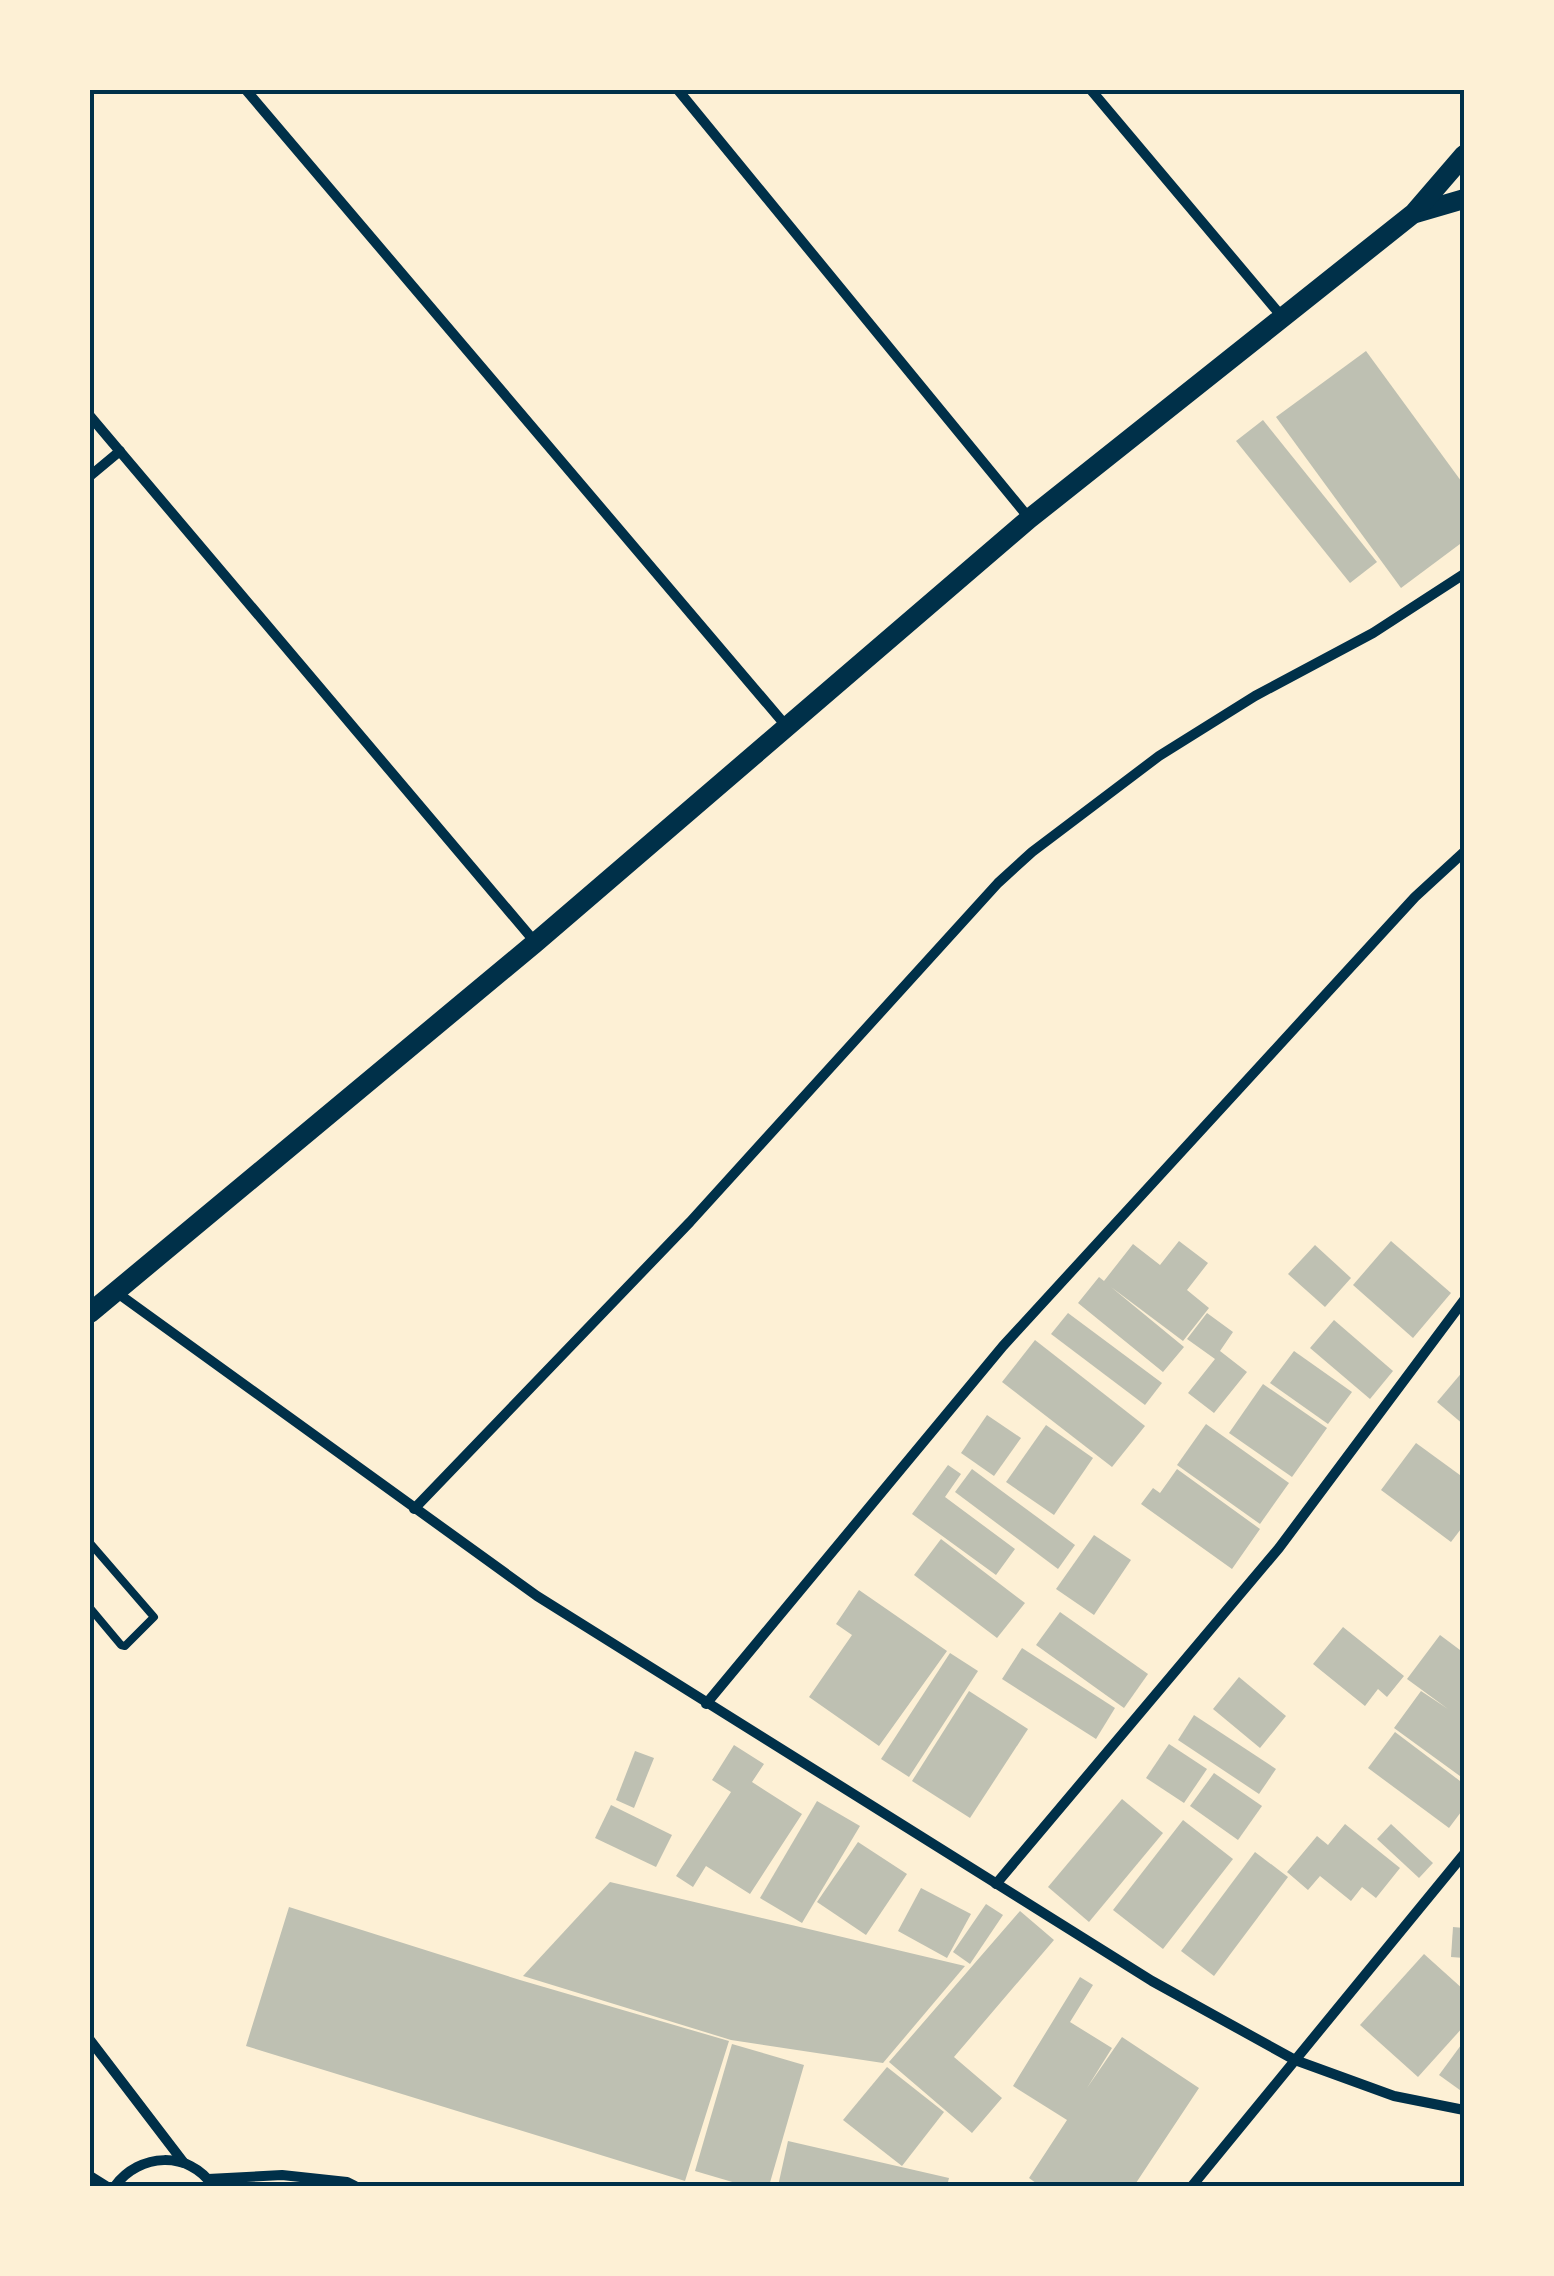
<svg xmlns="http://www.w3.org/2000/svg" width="1554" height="2276" viewBox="0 0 1554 2276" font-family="'Source Sans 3',sans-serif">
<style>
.building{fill:#bec0b2}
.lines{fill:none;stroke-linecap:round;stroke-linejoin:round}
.service{stroke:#003049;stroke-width:8}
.minor{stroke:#003049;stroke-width:10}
.secondary{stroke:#003049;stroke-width:20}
.neatline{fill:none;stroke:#003049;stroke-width:4}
</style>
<rect width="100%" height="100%" fill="#fdf0d5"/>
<!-- building -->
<g class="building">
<path d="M1366,351l98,134v56l-63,47 -125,-171z"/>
<path d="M1263,420l114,142 -27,21 -114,-142z"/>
<path d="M1179,1241l29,22 -21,27 22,18 -26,33 -72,-54 73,60 -21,25 -85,-69 21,-26 5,4 29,-37 27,21z"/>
<path d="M1391,1241l60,52 -38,45 -60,-53z"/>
<path d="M1315,1245l36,33 -26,29 -37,-33z"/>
<path d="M1068,1313l94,70 -17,22 -94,-71z"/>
<path d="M1207,1313l26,19 -13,19 27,21 -33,41 -26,-20 27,-34 -28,-20z"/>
<path d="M1334,1320l59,51 -23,28 -60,-51z"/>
<path d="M1035,1340l110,86 -33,41 -110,-85z"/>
<path d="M1294,1351l58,41 -24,32 -58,-41z"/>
<path d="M1464,1370v55l-27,-23z"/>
<path d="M1263,1384l64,44 -35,49 -63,-44z"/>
<path d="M987,1415l34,23 -27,38 -33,-23z"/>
<path d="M1206,1424l83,59 -29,41 -83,-59z"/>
<path d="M1046,1425l47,33 -39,57 -48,-33z"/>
<path d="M1416,1443l48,35v47l-13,17 -70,-52z"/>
<path d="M948,1465l13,9 -16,23 70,52 -19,26 -84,-61z"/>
<path d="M972,1469l103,76 -17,24 -103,-77z"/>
<path d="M1177,1469l83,60 -28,40 -91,-65 12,-16 7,5z"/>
<path d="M1094,1535l37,25 -37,55 -38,-26z"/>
<path d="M941,1539l84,64 -28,35 -83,-63z"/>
<path d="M859,1590l88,61 -68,95 -70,-49 43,-62 -16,-11z"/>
<path d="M1060,1612l88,62 -24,34 -88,-63z"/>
<path d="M1343,1627l61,49 -17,21 -9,-8 -13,17 -52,-42z"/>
<path d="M1440,1635l24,18v126l-70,-51 27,-37 27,18 -41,-30z"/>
<path d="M1022,1648l93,60 -19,31 -94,-60z"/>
<path d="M950,1653l28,18 -69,106 -28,-18z"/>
<path d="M1239,1677l47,39 -26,32 -47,-39z"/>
<path d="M969,1691l59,38 -58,89 -58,-37z"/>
<path d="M1194,1715l82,54 -17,25 -81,-54z"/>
<path d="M1395,1732l69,52v24l-15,20 -81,-60z"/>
<path d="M1169,1744l38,25 -23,34 -38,-25z"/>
<path d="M734,1745l30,19 -12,18 50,32 -52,80 -44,-28 -13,21 -17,-11 55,-84 -19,-12z"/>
<path d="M635,1751l19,7 -20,50 -18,-8z"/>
<path d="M1214,1773l48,33 -24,34 -48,-34z"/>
<path d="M1122,1799l41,34 -74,89 -41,-35z"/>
<path d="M817,1801l43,25 -58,97 -42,-25z"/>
<path d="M611,1805l61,30 -16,32 -61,-29z"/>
<path d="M1183,1820l50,39 -70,90 -50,-39z"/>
<path d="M1345,1824l55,44 -24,30 -14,-11 -11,14 -31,-25 -12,14 -21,-18 30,-36 11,9z"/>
<path d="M1391,1824l42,39 -14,15 -42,-39z"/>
<path d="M858,1842l49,32 -41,61 -49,-33z"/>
<path d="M1255,1852l33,25 -74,99 -33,-25z"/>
<path d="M610,1882l355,84 -82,97 -152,-23 -208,-64z"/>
<path d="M921,1888l50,26 -24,44 -49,-27z"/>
<path d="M986,1904l17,11 -33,49 -17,-12z"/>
<path d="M289,1907l231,73 209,61 -44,140 -439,-135z"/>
<path d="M1020,1911l34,29 -100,117 48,41 -30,35 -83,-71z"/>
<path d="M1453,1927l11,1v30l-13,-1z"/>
<path d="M1424,1954l40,36v36l-46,51 -58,-52z"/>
<path d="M1080,1977l13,8 -23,37 42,26 -25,40 35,-51 77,51 -65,98h-94l-11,-8 38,-58 -54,-34z"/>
<path d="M1464,2041v52l-25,-18z"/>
<path d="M732,2044l72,21 -35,121h-23l-51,-15z"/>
<path d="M887,2067l57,45 -42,54 -59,-46z"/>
<path d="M788,2141l161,37 -2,8h-169z"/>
</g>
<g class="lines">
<!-- service -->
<path class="service" d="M90,1543l64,74 -29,29 -4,-1 -31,-37"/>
<!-- minor -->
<g class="minor">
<path d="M246,90l541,637"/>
<path d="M678,90l351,428"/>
<path d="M1091,90l192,228"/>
<path d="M90,416l445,526"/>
<path d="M90,476l30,-25"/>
<path d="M116,1292l421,304 615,385 143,79 99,36 70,14"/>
<path d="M414,1509l276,-287 308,-339 34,-31 127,-96 96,-60 118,-63 91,-59"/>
<path d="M706,1704l297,-358 412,-449 49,-45"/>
<path d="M996,1884l283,-336 185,-248"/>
<path d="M90,2040l94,123"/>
<path d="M90,2176l16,10"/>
<path d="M208,2179l74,-4 65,7 8,4"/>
<path d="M115,2186c24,-33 74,-36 98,0"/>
<path d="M1192,2186l272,-332"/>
</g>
<!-- secondary -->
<g class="secondary">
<path d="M1416,213l48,-14"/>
<path d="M90,1313l445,-370 494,-424 385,-306 50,-58"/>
</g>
</g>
<!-- border -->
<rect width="1554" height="2276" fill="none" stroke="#fdf0d5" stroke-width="185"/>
<rect x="92" y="92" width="1370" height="2092" class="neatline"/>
</svg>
